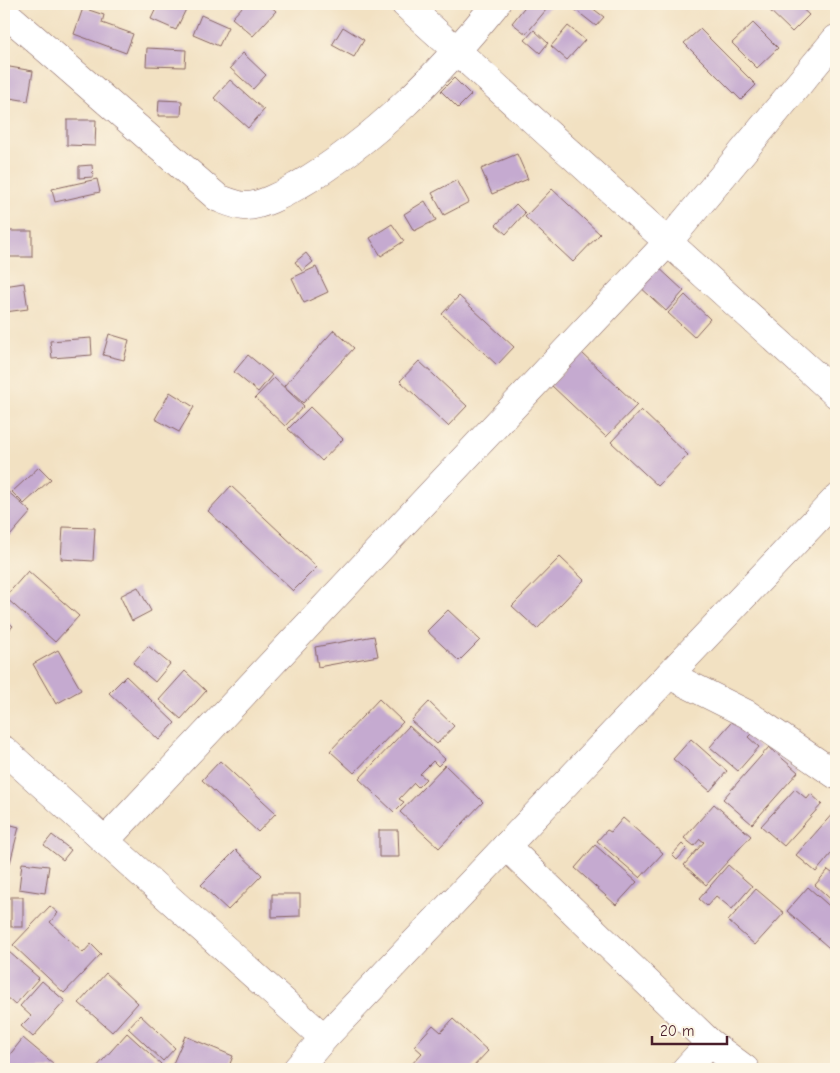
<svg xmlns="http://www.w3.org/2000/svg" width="840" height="1073" viewBox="0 0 840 1073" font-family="'Comic Neue',sans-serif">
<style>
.building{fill:#c5aad0}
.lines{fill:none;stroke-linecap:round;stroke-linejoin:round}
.minor-casing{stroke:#856360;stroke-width:29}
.minor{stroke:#fff;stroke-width:28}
</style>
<rect width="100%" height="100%" fill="#fcf5e5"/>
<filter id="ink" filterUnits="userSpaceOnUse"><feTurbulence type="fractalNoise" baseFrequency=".02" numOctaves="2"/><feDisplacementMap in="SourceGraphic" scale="10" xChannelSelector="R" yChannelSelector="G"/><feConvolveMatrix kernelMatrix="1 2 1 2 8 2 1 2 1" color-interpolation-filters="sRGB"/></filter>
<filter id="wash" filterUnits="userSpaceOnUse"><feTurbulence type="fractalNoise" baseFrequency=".0096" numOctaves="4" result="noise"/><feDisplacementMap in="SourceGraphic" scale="20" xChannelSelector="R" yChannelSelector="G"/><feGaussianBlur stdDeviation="1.12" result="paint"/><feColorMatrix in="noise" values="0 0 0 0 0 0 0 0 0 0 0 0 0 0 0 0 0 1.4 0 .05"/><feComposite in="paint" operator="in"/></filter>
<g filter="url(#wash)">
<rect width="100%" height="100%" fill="#f2e1c2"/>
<g id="blocks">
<!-- building -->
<g class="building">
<path d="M158,4h22l7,3 -11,23 -25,-11z"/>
<path d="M245,4h23l8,7 -23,25 -21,-18z"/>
<path d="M527,4h24l-25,30 -14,-11z"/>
<path d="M568,4h19l17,13 -8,9z"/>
<path d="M768,4h29l12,11 -17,17 -27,-26z"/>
<path d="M83,8l21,7 -2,8 31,11 -7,19 -52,-19z"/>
<path d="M201,15l27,12 -9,19 -26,-11z"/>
<path d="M753,23l25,25 -21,20 -25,-25z"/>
<path d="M568,26l17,14 -18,20 -16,-14z"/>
<path d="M343,27l21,13 -10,17 -22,-12z"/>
<path d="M700,29l56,56 -15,15 -57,-57z"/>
<path d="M534,30l14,13 -8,10 -15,-13z"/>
<path d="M147,48l39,2 -1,17 -39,-1z"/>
<path d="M243,53l23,22 -13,14 -23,-21z"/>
<path d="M4,66l29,5 -5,30 -24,-4z"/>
<path d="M454,78l17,17 -13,13 -17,-17z"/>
<path d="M230,80l34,30 -16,18 -34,-30z"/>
<path d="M159,100l23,1 -1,15h-23z"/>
<path d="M67,120h29l-1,26 -28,-1z"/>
<path d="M517,154l11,25 -36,15 -11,-25z"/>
<path d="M92,165l1,12 -14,1v-12z"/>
<path d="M97,179l3,13 -45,10 -3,-13z"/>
<path d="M457,180l12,22 -25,13 -12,-22z"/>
<path d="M552,189l48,45 -27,28 -48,-45z"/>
<path d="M425,201l11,19 -22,11 -10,-17z"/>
<path d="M516,204l9,9 -19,21 -10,-9z"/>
<path d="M392,224l12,17 -23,15 -11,-18z"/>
<rect x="4" y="231" width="28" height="26"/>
<path d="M306,253l7,9 -11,9 -7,-9z"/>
<path d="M656,265l28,26 -18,20 -29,-27z"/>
<path d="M316,267l12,25 -24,11 -12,-25z"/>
<path d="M24,283l4,26 -23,3 -1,-26z"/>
<path d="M685,295l25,24 -16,18 -26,-24z"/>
<path d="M459,296l55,51 -17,18 -55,-51z"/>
<path d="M334,330l20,18 -51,55 -19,-17z"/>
<path d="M109,334l20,6 -5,20 -21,-5z"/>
<path d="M91,338l1,17 -40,3 -2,-17z"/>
<path d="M582,353l55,52 -31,32 -55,-52z"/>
<path d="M248,355l24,20 -14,17 -24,-20z"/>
<path d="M419,361l48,45 -19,20 -48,-45z"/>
<path d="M274,378l30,28 -19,20 -30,-28z"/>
<path d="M170,392l24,15 -15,25 -24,-13z"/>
<path d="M310,407l33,32 -21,22 -34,-32z"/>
<path d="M641,410l47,45 -30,31 -47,-44z"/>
<path d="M39,467l12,12 -27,25 -12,-12z"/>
<path d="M231,486l86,81 -24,24 -85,-80z"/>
<path d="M4,488l27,24 -21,24 -6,-5z"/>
<path d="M63,527l32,1 -2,33 -32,-2z"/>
<path d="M560,557l24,23 -47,49 -25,-23z"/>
<path d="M28,571l51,45 -24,26 -50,-45z"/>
<path d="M138,587l13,24 -19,10 -12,-25z"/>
<path d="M448,610l32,30 -21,21 -32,-30z"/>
<path d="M4,619l9,7 -9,10z"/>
<path d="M374,636l4,20 -60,11 -3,-20z"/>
<path d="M148,646l22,18 -15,18 -22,-19z"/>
<path d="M58,650l23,40 -25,14 -23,-40z"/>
<path d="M185,671l21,20 -25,28 -22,-19z"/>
<path d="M126,676l49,47 -16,17 -50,-47z"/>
<path d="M379,699l24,23 -49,51 -24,-22z"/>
<path d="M429,702l25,24 -17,18 -26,-23z"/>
<path d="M736,717l17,15 -5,5 11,10 -21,24 -28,-24z"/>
<path d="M409,726l36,33 -7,7 -5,-5 -13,13 6,5 -8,8 -4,-4 -15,16 5,3 -10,10 -35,-33z"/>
<path d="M691,739l36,32 -17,20 -37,-32z"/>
<path d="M769,747l29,25 -46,52 -29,-25z"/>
<path d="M220,761l56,52 -18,19 -56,-52z"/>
<path d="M445,765l38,37 -44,46 -39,-36z"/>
<path d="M795,789l12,10 4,-5 11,10 -38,42 -23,-20z"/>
<path d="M714,804l37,32 -45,49 -22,-20 20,-23 -4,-3 -6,7 -10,-8z"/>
<path d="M834,812l2,3v33l-20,24 -20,-17z"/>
<path d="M623,818l40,35 -23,25 -43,-37 10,-11 4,2z"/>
<path d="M4,823l15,4 -9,36 -6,-1z"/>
<path d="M379,830h19l1,27h-20z"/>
<path d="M52,835l19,15 -8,10 -19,-15z"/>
<path d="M682,844l5,5 -10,11 -5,-5z"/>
<path d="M595,845l42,37 -21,23 -41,-37z"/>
<path d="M236,850l26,25 -34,35 -27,-25z"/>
<path d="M22,863l27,3 -4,27 -26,-4z"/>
<path d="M728,865l24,21 -20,23 -16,-13 -9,10 -8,-7z"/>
<path d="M828,870l8,6v28l-21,-19z"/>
<path d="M808,887l28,25v42l-49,-43z"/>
<path d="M756,889l28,24 -29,32 -27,-24z"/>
<path d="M272,894h28v22l-28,1z"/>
<rect x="11" y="897" width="12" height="30"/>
<path d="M50,906l8,7 -8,9 33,31 8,-9 10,10 -37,39 -51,-48z"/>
<path d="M9,952l30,26 -24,27 -11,-10v-37z"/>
<path d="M106,973l32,30 -26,29 -33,-29z"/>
<path d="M42,981l23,20 -32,36 -12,-11 10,-10 -11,-10z"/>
<path d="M140,1015l35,33 -12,13 -35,-33z"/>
<path d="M453,1019l35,32 -17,18h-57l-4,-3 12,-13 -8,-7 19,-21 8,7z"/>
<path d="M127,1033l34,31 -5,5h-61z"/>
<path d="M185,1036l48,20 -5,13 -57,-1z"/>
<path d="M23,1038l37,31h-56v-7z"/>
</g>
</g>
</g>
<g filter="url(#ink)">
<use href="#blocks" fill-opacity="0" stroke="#856360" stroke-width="1"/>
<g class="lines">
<defs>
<g id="minor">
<path d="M405,4l431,390"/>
<path d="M4,12l214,186c8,3 17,7 26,8 15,1 40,-12 53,-20 79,-46 142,-112 199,-182"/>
<path d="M669,675l78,39 89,61"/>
<path d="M4,750l320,288"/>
<path d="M105,841l563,-599 168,-203"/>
<path d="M506,846l204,197 35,26"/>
<path d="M297,1069l27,-31 512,-539"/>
<path d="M686,1069l24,-26"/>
</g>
</defs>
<!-- minor casing -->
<use href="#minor" class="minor-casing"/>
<!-- minor -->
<use href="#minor" class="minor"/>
</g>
</g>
<!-- margin -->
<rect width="840" height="1073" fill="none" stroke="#fcf5e5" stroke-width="20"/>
<!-- scale -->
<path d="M652 1036v8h75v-8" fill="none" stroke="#4a1f2b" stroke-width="2.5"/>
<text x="660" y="1036" font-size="15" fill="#4a1f2b" stroke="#fcf5e5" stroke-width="4" paint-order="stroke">20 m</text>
</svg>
